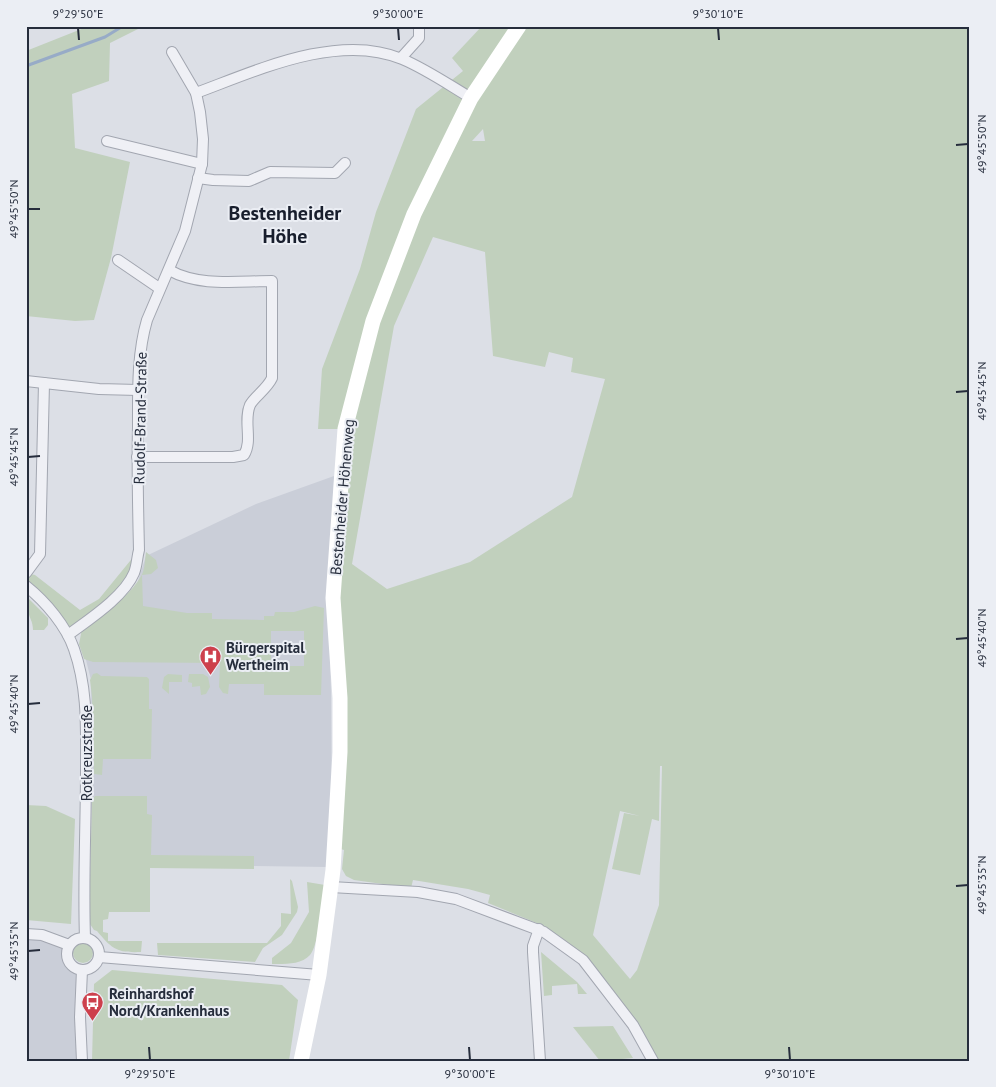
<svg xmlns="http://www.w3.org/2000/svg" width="996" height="1087" viewBox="0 0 996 1087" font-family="'PT Sans',sans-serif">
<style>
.built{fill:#caced8}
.green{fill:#c1d0bd;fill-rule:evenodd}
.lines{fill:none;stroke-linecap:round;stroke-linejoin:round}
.stream{stroke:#97abc7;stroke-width:3}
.street-casing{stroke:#a2a6b0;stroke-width:12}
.street{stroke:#eff0f5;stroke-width:10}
.secondary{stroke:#fff;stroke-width:15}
.ticks{fill:none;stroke:#262d3c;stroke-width:2}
.labels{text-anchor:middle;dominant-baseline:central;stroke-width:4;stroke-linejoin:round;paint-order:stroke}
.street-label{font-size:15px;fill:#262d3c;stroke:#ebeef4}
.poi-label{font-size:15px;font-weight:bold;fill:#262d3c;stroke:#ebeef4;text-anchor:start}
.district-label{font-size:20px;font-weight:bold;fill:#181e2d;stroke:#ebeef4}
.neatline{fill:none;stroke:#262d3c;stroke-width:2}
.ticks-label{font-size:12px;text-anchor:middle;fill:#262d3c}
</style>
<rect width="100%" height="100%" fill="#dcdfe6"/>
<!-- built -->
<g class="built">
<path d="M334,476l-5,138 2,79 1,132 -4,42 -235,-3 -2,-184 -10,-40 55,-53 10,-31 110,-52z"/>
<path d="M26,934l41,15 1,11 3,5 7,4 4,92h-56z"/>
</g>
<!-- green -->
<g class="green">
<path d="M89,26h55l-34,17 -1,38 -37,13 3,54 55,14 -19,96 -17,62 -19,1 -49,-5v-265z"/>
<path d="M482,26h488v1035h-317l-70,-101 -44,-36 -51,-21 2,-8 -22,-6 -55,-9 -2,8 -57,-8 -8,-4 -4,-7 2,-19 -10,-3 -1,-249 12,-169h-27l4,-60 38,-100 16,-57 40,-103 47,-38 -11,-13zM483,129l2,12h-13zM433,237l52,15 8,104 52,11 4,-15 24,6 -2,14 34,7 -33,118 -102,65 -83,27 -35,-25 42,-238zM660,766h2l-3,139 -22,65 -7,9 -37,-44 27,-124 20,5 -16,-3 -12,56 28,6 12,-56 7,2z"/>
<path d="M139,550l-19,43 -52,42 -42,-49v-13l9,2 45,35 19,-11z"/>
<path d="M146,552l10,8 2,8 -7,6 -9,1 1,31 44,7h25v6l52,1v-4h10l1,-4h19l21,-6 9,2 -3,87h-57v-11h-35l-1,10 -5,-1 -4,-6 1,-24 -127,-1 -9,-3 -5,-15 3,-15c18,-11 54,-38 61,-57 2,-6 2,-14 3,-20zM271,631h33v35h-33z"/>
<path d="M26,596l22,22v7l-4,5h-11c0,-9 -4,-12 -5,-20h-2z"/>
<path d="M97,673l4,3 46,1 2,2v30h3l-1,50h-48l-1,16 -8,-1 -2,-77 -2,-17 3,-6z"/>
<path d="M168,674l14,1v7h-13v12l-7,-6 2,-11z"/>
<path d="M189,674h14l5,3 2,10 -4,7 -5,1 -1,-9 -8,1v-4l-4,-1z"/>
<path d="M95,796h52v18l5,1 -1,40 103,1v13l-104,-1v44h-41l-1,7 -5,1v12l5,1v8h34l-1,11c-24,1 -29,-3 -44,-21l-3,-1 -4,-6 -1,-5 3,-119z"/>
<path d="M26,805l20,1 29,13 -4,105 -45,-4z"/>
<path d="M290,879l2,2 6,26 -1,5 -15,23 -19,13 -8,14 -97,-7 -1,-12h110l14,-17v-13l10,1z"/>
<path d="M307,882l18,3c-3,16 -6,60 -15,70 -9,10 -26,9 -38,9v-6l19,-15 18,-31z"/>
<circle cx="83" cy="953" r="10"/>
<path d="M541,952l36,30 10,12h-9l-1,-10 -25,2v9l-8,1z"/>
<path d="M112,970l170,15 16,15 -9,61h-197l2,-77z"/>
<path d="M613,1026l20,32 -33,3 -27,-34z"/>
</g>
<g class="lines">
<!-- stream -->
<path class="stream" d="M26,66l79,-29 18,-11"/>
<defs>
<g id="street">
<path d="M172,52l24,41"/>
<path d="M401,58l18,-20v-12"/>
<path d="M107,141l95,23"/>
<path d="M198,178l15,2 36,1 21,-9 65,1 10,-10"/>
<path d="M118,260l41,28"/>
<path d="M26,381l18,2 -4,171 -14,19"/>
<path d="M44,383l55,6 39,1"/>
<path d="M137,457h96l11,-2c9,-15 -1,-34 6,-50 4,-8 17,-16 22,-27v-97c-35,0 -73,6 -103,-11"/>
<path d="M26,586c20,16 40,40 48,63 14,40 12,80 12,121 0,56 -3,112 -1,168"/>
<path d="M68,635c20,-15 56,-38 66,-62 3,-7 3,-16 5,-23 -1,-41 -2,-82 -1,-123 0,-36 -1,-73 9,-107l38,-89 17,-67 1,-25 -3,-27 -4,-19c60,-22 142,-61 206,-34 24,10 47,26 69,39"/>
<path d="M331,887l87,5 38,7 88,33 39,28 50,65 20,36"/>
<path d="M539,929l-6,17v6l7,109"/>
<path d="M26,934l16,1 27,10"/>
<circle cx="83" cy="954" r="16"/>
<path d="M99,957l220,18"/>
<path d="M82,1061l-2,-44 2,-47"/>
</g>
</defs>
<!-- street casing -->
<use href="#street" class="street-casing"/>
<!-- street -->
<use href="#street" class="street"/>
<!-- secondary -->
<path class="secondary" d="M301,1061l18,-86 14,-105 7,-118v-54l-7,-100 12,-169 28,-108 41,-107 57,-116 48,-72"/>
</g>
<!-- ticks -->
<path class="ticks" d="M78,28l1,12M398,28l1,12M718,28l1,12M956,145l12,-1M28,209h12M956,392l12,-1M28,457l12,-1M956,639l12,-1M28,704l12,-1M956,886l12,-1M28,951l12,-1M149,1047l1,13M469,1047l1,13M789,1047l1,13"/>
<!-- icons -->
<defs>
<symbol id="hospital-pin" viewBox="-11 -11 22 30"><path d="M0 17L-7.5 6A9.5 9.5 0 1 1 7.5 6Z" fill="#cd404c" stroke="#ebeef4"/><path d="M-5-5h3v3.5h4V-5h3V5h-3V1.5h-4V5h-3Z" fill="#fff"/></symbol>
<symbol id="bus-pin" viewBox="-11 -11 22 30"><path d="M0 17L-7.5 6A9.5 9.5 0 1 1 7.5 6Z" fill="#cd404c" stroke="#ebeef4"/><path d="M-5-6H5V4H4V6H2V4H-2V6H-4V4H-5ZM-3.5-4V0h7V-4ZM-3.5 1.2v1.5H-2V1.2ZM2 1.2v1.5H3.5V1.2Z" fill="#fff"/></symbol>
</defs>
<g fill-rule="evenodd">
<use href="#hospital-pin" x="198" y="644" width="25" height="34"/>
<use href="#bus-pin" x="80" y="990" width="25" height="34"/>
</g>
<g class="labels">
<!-- street labels -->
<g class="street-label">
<text transform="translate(140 418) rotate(-89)">Rudolf-Brand-Straße</text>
<text transform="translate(342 497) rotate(-85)">Bestenheider Höhenweg</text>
<text transform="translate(86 753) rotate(-90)">Rotkreuzstraße</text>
</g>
<!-- poi labels -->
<g class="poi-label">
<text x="226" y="647">Bürgerspital<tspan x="226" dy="17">Wertheim</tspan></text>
<text x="109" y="993">Reinhardshof<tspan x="109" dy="17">Nord/Krankenhaus</tspan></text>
</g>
<!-- district labels -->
<g class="district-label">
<text x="285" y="213">Bestenheider<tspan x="285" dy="23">Höhe</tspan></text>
</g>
</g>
<!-- border -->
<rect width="996" height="1087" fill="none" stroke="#ebeef4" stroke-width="55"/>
<rect x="28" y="28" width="940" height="1032" class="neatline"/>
<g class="ticks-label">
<text x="78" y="18">9°29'50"E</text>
<text x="398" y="18">9°30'00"E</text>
<text x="718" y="18">9°30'10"E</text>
<text transform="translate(982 144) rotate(-90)" y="4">49°45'50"N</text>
<text transform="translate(14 209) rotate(-90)" y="4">49°45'50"N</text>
<text transform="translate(982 391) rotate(-90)" y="4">49°45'45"N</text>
<text transform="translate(14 457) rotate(-90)" y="4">49°45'45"N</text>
<text transform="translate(982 638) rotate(-90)" y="4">49°45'40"N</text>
<text transform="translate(14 704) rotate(-90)" y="4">49°45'40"N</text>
<text transform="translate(982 885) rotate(-90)" y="4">49°45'35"N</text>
<text transform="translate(14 951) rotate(-90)" y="4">49°45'35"N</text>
<text x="150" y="1078">9°29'50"E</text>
<text x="470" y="1078">9°30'00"E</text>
<text x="790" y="1078">9°30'10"E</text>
</g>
</svg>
